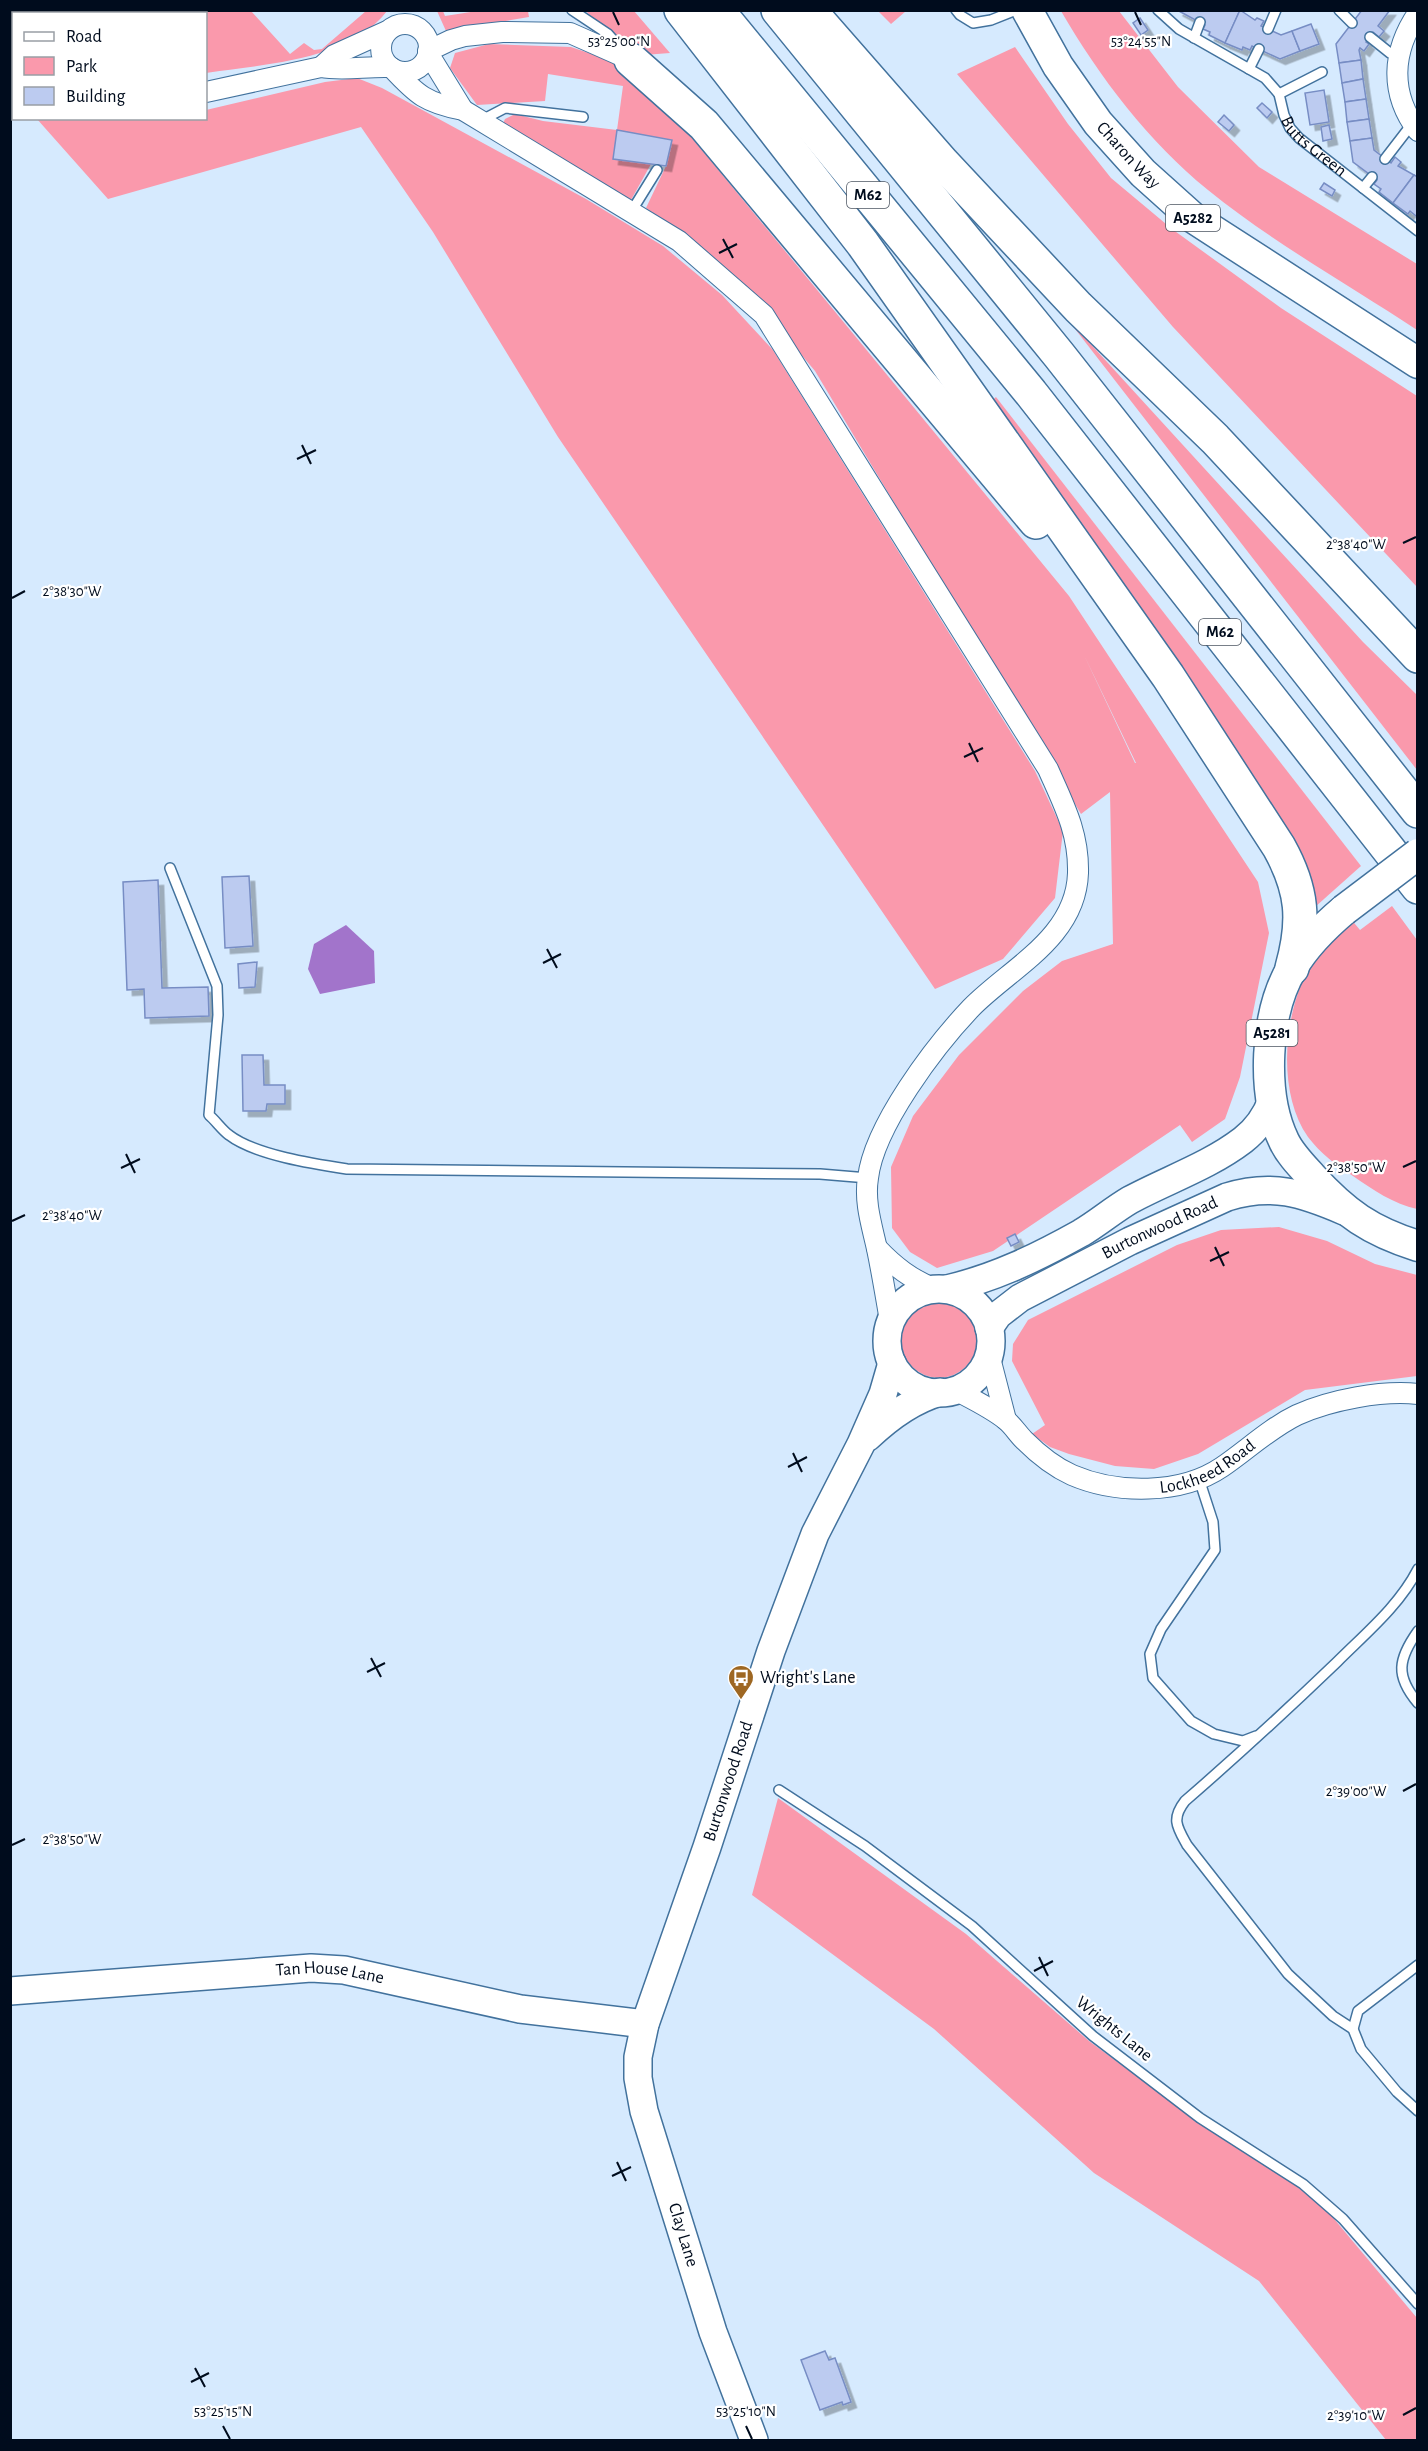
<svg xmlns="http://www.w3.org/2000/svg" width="1428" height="2451" viewBox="0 0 1428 2451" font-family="'Alegreya Sans',sans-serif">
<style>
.green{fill:#fa99ac;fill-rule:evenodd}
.water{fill:#a274cb}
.building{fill:#bccbf0;stroke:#778dc4;stroke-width:1.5;filter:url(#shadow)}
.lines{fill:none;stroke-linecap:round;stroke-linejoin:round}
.lane-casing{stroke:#42729d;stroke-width:12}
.street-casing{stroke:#42729d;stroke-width:22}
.secondary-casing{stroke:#42729d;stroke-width:30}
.primary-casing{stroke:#42729d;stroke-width:33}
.highway-casing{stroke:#42729d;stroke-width:36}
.lane{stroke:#fff;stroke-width:9}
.street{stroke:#fff;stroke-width:20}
.secondary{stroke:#fff;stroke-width:27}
.primary{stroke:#fff;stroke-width:30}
.highway{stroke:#fff;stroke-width:33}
.primary-bridge-casing{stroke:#42729d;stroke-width:33;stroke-linecap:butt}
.primary-bridge{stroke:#fff;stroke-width:30}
.ticks{fill:none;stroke:#000c1d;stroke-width:2}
.labels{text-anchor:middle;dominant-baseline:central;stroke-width:4.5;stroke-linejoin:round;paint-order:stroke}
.shield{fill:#fff;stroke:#4c5561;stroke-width:1.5}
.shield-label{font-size:16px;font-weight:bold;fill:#000c1d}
.street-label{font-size:18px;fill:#000c1d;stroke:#fff}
.poi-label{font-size:18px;fill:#000c1d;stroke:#fff;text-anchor:start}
.ticks-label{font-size:15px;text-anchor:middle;fill:#000c1d;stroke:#fff;stroke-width:4.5;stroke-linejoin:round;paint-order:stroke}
</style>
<defs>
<filter id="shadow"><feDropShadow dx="5.5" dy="5.5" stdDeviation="0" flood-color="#0004"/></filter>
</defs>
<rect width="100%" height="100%" fill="#d6eafe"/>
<!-- green -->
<g class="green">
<path d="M186,10l65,1 39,43 14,-11 10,7 8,-1 44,-38h21c-38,50 -123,53 -181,62v-59h-20z"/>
<path d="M437,11h6l2,5 32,-5h51l1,6 -83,14z"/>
<path d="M586,11h48l36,42 -26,2 -49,-34z"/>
<path d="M878,11h28l-15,13z"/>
<path d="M1061,11h58l59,76 81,80 158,97v66c-68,-45 -145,-88 -209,-140 -60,-49 -108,-112 -147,-179z"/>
<path d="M489,44l82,3 53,18 36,34 409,497 189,286 11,51 -29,144 -15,42 -33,23 -12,-17 -187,126 -56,17 -27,-16 -18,-24 -1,-61 22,-51 46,-61 64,-64 39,-30 51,-17 -3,-152 -29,22 -266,-443 -63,-75 -33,-34 -73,-54 20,-42 5,-26 -54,-9 -4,28 38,5 -20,36 -124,-66 -5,-8 3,-7 10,-5 28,7 74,9 6,-44 -75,-12 -3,27 -68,4 -27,-37 5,-15zM1084,655l52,108h-1z"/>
<path d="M1015,47l53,77 43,54 61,51 109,79 136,88v191l-244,-260 -216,-253z"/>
<path d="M357,78l25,10 204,111 77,47 59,49 51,55 262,421 28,60 -8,67 -52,61 -68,30 -377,-552 -125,-205 -72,-105 -253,72 -71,-80 169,-1v-8l119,-28z"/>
<path d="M1065,316l298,326 54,53v75z"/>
<path d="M996,397l365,469 -46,41 -327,-503z"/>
<path d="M1392,906l25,34v269c-23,-5 -44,-19 -64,-33 -16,-10 -33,-23 -45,-39 -33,-47 -24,-131 6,-178 9,-15 25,-28 36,-41l10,12z"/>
<path d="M1279,1227l48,14 48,23 42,11v101l-112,14 -107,64 -44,15 -39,-3 -46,-12 -19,-7 -18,-13 13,-9 -33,-64 1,-17 15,-24 149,-75 44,-15z"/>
<circle cx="939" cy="1340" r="38"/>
<path d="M778,1798l188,136 123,107 111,82 93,60 37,31 87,104v122h-31l-127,-159 -165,-108 -160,-144 -182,-134z"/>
</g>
<!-- water -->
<path class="water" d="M346,925l28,26 1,32 -55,11 -12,-25 6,-25z"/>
<!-- building -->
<g class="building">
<path d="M98,10h13l-1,4h-13z"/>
<path d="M1177,10h63l-15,33 -16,-8 1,-3 -7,-3 2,-4z"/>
<path d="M1240,10l15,10 2,-2 7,3 -3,5 20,9 11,-4 8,20 -20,8 -28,-13 -2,4 -7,-3 -1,3 -17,-7z"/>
<path d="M1362,10h28l-12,16 6,5 -5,6 -6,-5 -7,10 3,2 -5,7 -4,-3 -1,2 2,10 -22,3 -3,-19z"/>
<path d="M1140,18l8,12 -7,5 -8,-12z"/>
<path d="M1311,24l8,20 -19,7 -8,-20z"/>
<path d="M1361,60l2,19 -21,4 -3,-20z"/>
<path d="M1363,79l3,20 -21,3 -3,-19z"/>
<path d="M1324,90l5,32 -19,3 -5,-32z"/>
<path d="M1366,99l3,20 -22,3 -2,-20z"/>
<path d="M1262,103l10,9 -5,6 -10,-10z"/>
<path d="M1224,115l10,10 -5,6 -11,-9z"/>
<path d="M1369,119l3,19 -22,3 -3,-19z"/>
<path d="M1329,125l3,14 -9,2 -2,-14z"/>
<path d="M617,130l55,10 -6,26 -53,-7z"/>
<path d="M1372,138l2,12 17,13 4,-6 6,5 -3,4 16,9 -21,28 -14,-11 2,-3 -7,-5 3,-4 -24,-18 -3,-21z"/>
<path d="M1414,175l4,2v36l-2,3 -6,-5 -2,3 -15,-11z"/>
<path d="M1324,183l11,7 -3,6 -12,-7z"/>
<path d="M249,876l4,70 -28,2 -3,-71z"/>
<path d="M158,880l4,108 46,-1 1,29 -64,2 -1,-29 -17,1 -4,-108z"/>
<path d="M257,962l-2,25 -16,1 -1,-24z"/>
<path d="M242,1055h21l1,30h21v19h-18l-1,7h-23z"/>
<path d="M1015,1234l4,8 -8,4 -4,-8z"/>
<path d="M825,2351l4,9 6,-2 16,44 -8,3 -1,-3 -22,8 -19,-50z"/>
</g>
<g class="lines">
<defs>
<g id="lane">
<path d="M30,10l1,4"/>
<path d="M58,10l3,4"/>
<path d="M572,10l36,24 16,18"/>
<path d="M956,10l4,5 13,8 18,-3 25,-10"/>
<path id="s1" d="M1158,10l21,19 86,49 14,16 5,21 6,13 9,10 119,93"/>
<path d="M1339,10l13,13"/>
<path d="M155,14l1,-4"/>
<path d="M1268,29l8,-19"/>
<path d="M1370,37l20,16 8,3"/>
<path d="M1194,38l6,-16"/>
<path d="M1249,69l10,-20"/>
<path d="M1279,94l43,-22"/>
<path d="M482,120l23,-12 78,9"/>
<path d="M1385,159l27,-35"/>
<path d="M1363,188l9,-11"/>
<path d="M631,212l26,-42"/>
<path d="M170,868l47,118 1,29 -9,100c7,6 13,15 20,20 26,20 85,29 118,34l473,5 48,4"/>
<path d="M1199,1479l14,43 2,28 -54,79 -11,25 3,24 38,43 23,13 29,7 13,-5"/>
<path d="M1418,1569c-19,37 -52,64 -81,93 -50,48 -100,94 -152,139 -14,18 -8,26 2,44l101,129 45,42 20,13 8,20 36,43 21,19"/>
<path d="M1418,1631c-20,28 -23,45 0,72"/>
<path d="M779,1790l86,56 107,80 121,110 107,82 103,66 40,35 75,85"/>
<path d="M1353,2029l5,-18 60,-46"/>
</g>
<g id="street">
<path d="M1418,13c-26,38 -29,80 0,118"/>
<circle cx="405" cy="48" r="24"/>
<path d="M10,29l4,3"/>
<path d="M428,51l23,-11 14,-4 37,-4 68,1 61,27"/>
<path d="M428,53l35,57"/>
<path d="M321,67l13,-12 53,-24"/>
<path d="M392,68c25,27 34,35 71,42l216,131 85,74 284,454c16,36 31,64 30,104 -2,65 -68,95 -107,135 -36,38 -97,118 -103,170 -4,24 4,48 9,71 5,24 9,48 13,72"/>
<path d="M206,92l115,-25c22,4 46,-1 69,0"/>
<path d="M877,1248c18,19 34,31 58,41"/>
<path d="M989,1354l17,66"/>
<path id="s2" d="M955,1390c17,9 36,18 51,30 7,6 12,14 18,20 14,14 30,27 48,35 44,19 109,20 150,-8 25,-17 48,-39 75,-52 33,-15 85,-25 121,-21"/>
</g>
<g id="secondary">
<path d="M947,1289c48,-11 91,-32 134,-56 17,-10 32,-23 49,-33 37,-20 79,-34 113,-60 13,-10 23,-24 29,-40"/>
<circle cx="939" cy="1341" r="52"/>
<path id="s3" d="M989,1328l9,-13 22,-17 110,-57 97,-44c45,-14 75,-4 117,14"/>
<path d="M868,1437c21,-20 44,-37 72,-45"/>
<path id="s4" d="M10,1991l301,-23 33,2 176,39 125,15"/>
<path id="s5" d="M754,2440l-41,-108 -69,-221 -6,-33v-21l7,-33 62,-177 64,-196 44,-117 46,-90 22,-50 9,-31"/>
</g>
<g id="primary">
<path id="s6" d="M1027,10l31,56 40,57 45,50 49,44 226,146"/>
<path d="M1344,910c-19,16 -39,36 -52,58 -27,45 -31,126 -8,173 6,13 18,25 28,36 33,36 58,54 106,69"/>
</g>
<g id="highway">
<path d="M681,10l182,234 305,432 111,171c24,43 26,74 13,121"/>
<path d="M717,10l314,383 387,494"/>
<path d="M778,10l281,345 359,456"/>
<path d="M809,10l134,153 135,144 137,132 203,217"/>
<path d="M631,60l73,65 332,397"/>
</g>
</defs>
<!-- lane casing -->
<use href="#lane" class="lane-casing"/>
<!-- street casing -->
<use href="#street" class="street-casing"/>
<!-- secondary casing -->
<use href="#secondary" class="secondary-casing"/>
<!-- primary casing -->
<use href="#primary" class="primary-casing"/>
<!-- highway casing -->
<use href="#highway" class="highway-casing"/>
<!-- lane -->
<use href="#lane" class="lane"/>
<!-- street -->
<use href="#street" class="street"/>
<!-- secondary -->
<use href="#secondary" class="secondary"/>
<!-- primary -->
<use href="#primary" class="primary"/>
<!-- highway -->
<use href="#highway" class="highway"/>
<defs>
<path id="primary-bridge" d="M1344,910l74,-56"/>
</defs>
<!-- primary-bridge casing -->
<use href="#primary-bridge" class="primary-bridge-casing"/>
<!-- primary-bridge -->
<use href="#primary-bridge" class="primary-bridge"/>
</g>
<!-- ticks -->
<path class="ticks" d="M613,12l6,13M1135,12l6,13M723,239l10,19M719,253l18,-9M302,445l9,19M297,459l19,-9M1403,543l13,-6M12,598l13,-7M969,743l9,19M964,757l19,-9M547,949l10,19M543,963l18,-9M126,1154l9,19M1403,1167l13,-6M121,1168l19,-9M12,1221l13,-6M1215,1247l9,19M1210,1261l19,-9M793,1453l9,19M788,1467l19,-10M371,1658l10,19M367,1672l18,-9M1403,1791l13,-7M12,1845l13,-6M1039,1957l9,19M1034,1971l19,-10M617,2162l9,19M612,2176l19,-9M195,2368l10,19M191,2382l18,-9M1403,2415l13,-7M223,2426l7,13M746,2426l6,13"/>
<!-- icons -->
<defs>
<symbol id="bus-pin" viewBox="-11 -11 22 30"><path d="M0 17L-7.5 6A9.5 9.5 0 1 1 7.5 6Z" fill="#9e6722" stroke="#fff"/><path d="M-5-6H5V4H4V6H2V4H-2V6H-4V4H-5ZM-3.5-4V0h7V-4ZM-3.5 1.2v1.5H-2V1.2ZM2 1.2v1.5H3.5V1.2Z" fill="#fff"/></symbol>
</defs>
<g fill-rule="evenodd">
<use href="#bus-pin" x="726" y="1663" width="30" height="40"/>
</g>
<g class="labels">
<!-- shield labels -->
<g class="shield">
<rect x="847" y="182" width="42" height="26" rx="4.5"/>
<rect x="1166" y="205" width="54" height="26" rx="4.5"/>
<rect x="1199" y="619" width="42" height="26" rx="4.5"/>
<rect x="1246.5" y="1020" width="51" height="26" rx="4.5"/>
</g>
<g class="shield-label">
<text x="868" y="195">M62</text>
<text x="1193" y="218">A5282</text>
<text x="1220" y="632">M62</text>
<text x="1272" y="1033">A5281</text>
</g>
<!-- street labels -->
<g class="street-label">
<text stroke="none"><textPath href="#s1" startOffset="214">Butts Green</textPath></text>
<text stroke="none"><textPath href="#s6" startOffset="178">Charon Way</textPath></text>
<text stroke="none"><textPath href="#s3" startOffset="200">Burtonwood Road</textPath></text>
<text stroke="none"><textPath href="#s2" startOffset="288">Lockheed Road</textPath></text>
<text stroke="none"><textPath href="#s5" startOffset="692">Burtonwood Road</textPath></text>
<text stroke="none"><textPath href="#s4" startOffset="321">Tan House Lane</textPath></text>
<text transform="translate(1114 2029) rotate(39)">Wrights Lane</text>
<text transform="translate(683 2235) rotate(73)">Clay Lane</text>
</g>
<!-- poi labels -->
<g class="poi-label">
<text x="760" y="1678">Wright's Lane</text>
</g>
</g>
<g class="ticks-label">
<text x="619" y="46">53°25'00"N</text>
<text x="1141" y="46">53°24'55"N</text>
<text x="1356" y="549">2°38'40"W</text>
<text x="72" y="596">2°38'30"W</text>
<text x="1356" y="1172">2°38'50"W</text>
<text x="72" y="1220">2°38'40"W</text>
<text x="1356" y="1796">2°39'00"W</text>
<text x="72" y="1844">2°38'50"W</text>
<text x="223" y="2416">53°25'15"N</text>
<text x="746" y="2416">53°25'10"N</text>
<text x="1356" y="2420">2°39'10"W</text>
</g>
<!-- border -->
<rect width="1428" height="2451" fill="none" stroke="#000c1d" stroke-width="24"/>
<!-- legend -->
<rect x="12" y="12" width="195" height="108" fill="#ffffff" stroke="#999ea5" stroke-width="1.5"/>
<rect x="24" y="32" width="30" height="9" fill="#ffffff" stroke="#999ea5" stroke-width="1.5"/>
<text x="66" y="42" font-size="18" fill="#000c1d">Road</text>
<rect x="24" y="57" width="30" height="18" fill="#fa99ac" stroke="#999ea5" stroke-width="1.5"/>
<text x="66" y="72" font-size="18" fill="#000c1d">Park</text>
<rect x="24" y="87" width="30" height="18" fill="#bccbf0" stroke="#999ea5" stroke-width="1.5"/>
<text x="66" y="102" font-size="18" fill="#000c1d">Building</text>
</svg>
